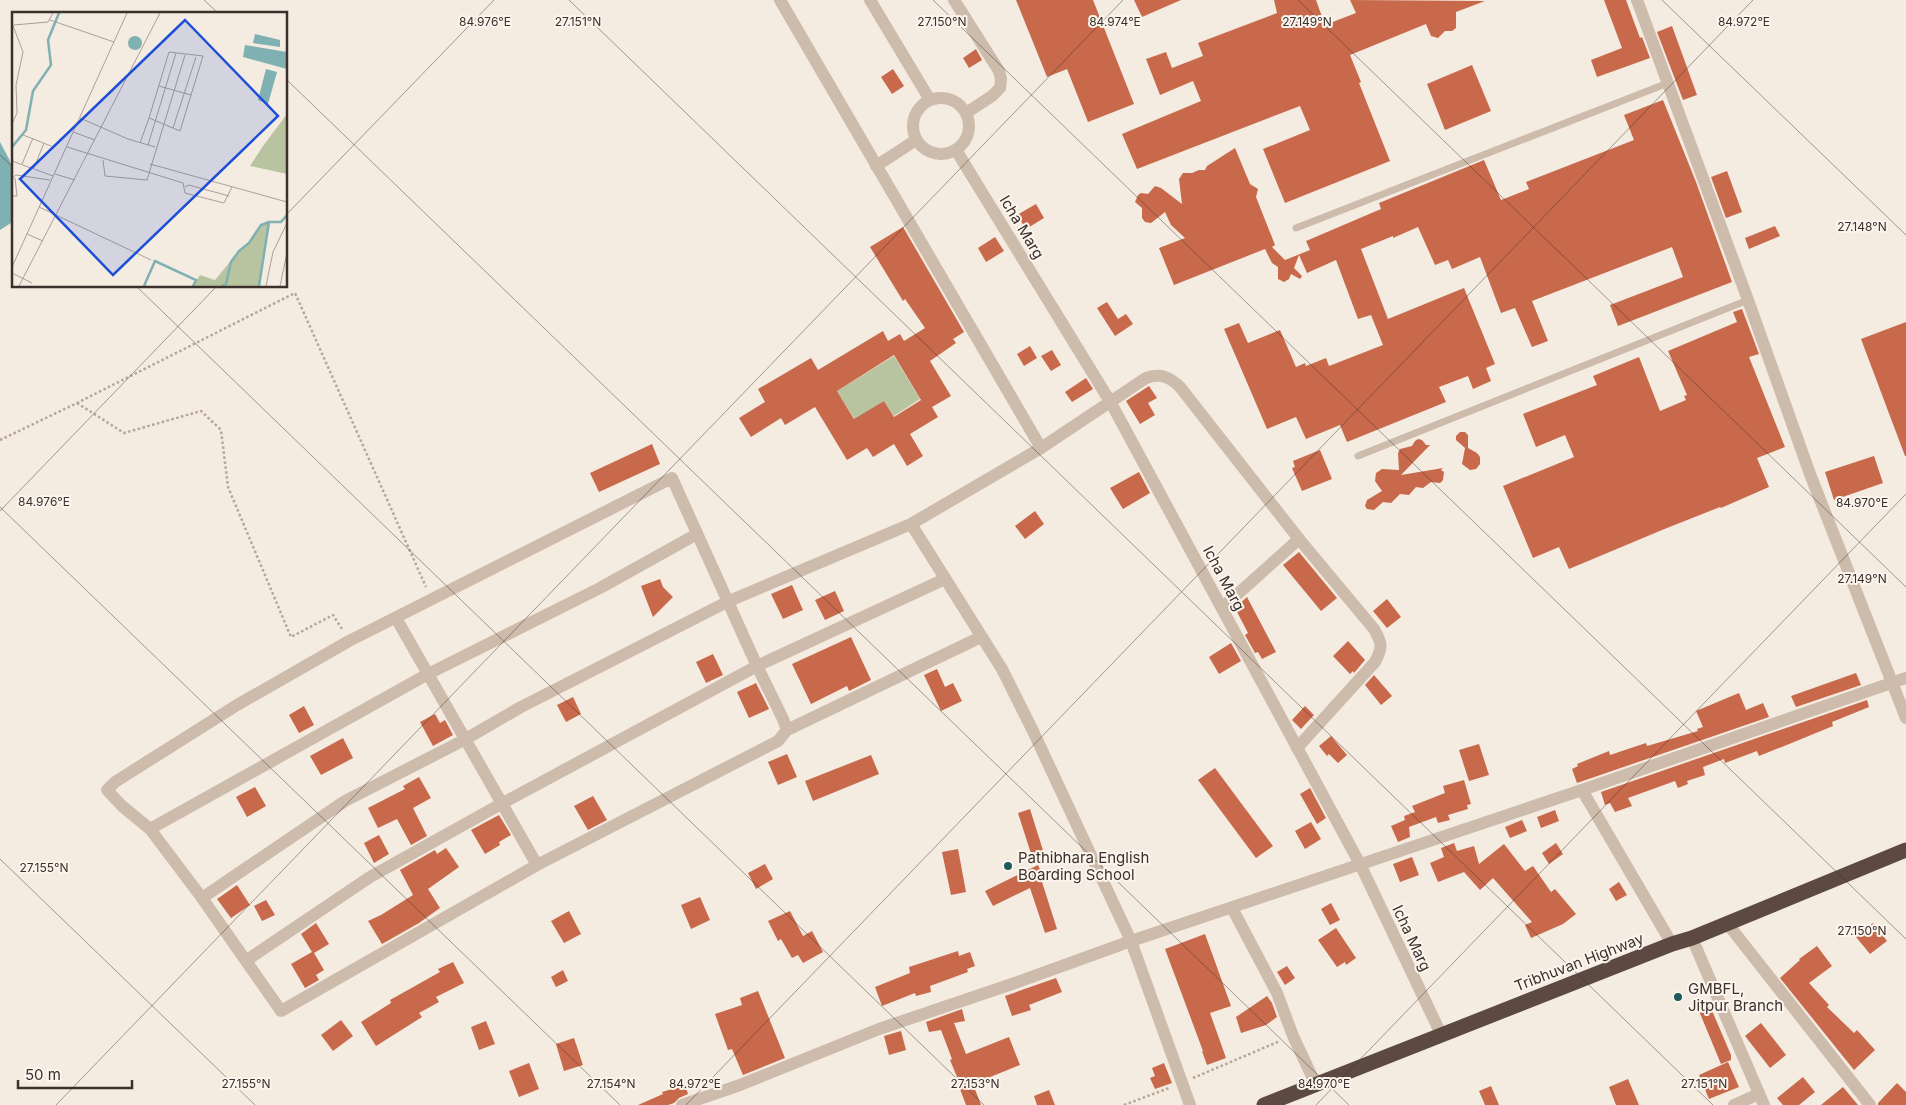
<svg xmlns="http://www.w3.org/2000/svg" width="1906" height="1105" viewBox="0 0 1906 1105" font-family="Inter,sans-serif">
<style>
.green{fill:#b8c4a0}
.water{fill:#7fb0b2}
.building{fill:#c8694b;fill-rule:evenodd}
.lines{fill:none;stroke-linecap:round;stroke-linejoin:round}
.path{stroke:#b9a596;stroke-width:2.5;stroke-dasharray:2.5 2.5;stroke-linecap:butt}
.lane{stroke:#cdbbac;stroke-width:7}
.street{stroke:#cdbbac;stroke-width:12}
.highway{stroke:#5c4a42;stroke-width:15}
.ticks{fill:none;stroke:#3b302b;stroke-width:1;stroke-opacity:0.45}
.poi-dot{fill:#1f5a5e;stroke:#fbf5ee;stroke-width:2}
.labels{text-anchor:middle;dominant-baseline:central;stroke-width:4;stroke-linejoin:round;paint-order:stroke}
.street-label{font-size:15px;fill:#3b302b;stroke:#fbf5ee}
.poi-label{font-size:15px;fill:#3b302b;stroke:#fbf5ee;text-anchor:start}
.inset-river{fill:none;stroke:#7fb0b2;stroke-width:2.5}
.inset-road{fill:none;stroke:#aaa098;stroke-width:1}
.view{fill:#1d4ed8;fill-opacity:0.15;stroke:#1d4ed8;stroke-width:2.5}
.inset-edge{fill:none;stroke:#3b302b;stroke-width:2.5}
.ticks-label{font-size:12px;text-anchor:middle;fill:#3b302b;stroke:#fbf5ee;stroke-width:4;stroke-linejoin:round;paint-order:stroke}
</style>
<rect width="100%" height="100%" fill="#f4ebe1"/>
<!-- green -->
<path class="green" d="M894,356l26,43 -26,17 -10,-15 -16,10 8,15 -12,8 -27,-43z"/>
<!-- water -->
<path class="water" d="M0,142l9,17 5,14v48l-14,9z"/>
<!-- building -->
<g class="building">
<path d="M1016,0h77l41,104 -46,18 -21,-53 -20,8z"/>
<path d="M1134,0h47l-39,17z"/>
<path d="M1274,0h42l9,25 31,-12 -6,-13 135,1 -29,11v16l-4,3h-7l-7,7 -7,-2 -5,-12 -76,31 11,27 -2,1 31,78 -105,42 -22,-54 47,-19 -10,-24 -163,63 -15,-35 79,-33 -8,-20 -33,14 -14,-36 20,-7 6,16 31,-12 -5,-13 79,-30z"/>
<path d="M1604,0h22l14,38 2,-1 8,21 -53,19 -6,-17 31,-12z"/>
<path d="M1672,26l25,69 -14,5 -26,-68z"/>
<path d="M976,49l6,11 -13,8 -6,-10z"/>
<path d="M1472,65l19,46 -46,19 -18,-46z"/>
<path d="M893,69l11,17 -12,8 -11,-17z"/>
<path d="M1663,100l33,82 36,100 -114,44 -8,-21 73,-28 -11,-30 -140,54 16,40 -16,6 -17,-39 -14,5 -21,-56 -28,12 -4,-9 -13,5 -17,-38 -25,11v-2l-32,13 27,70 76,-31 31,76 -9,4 5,13 -18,8 -5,-13 -29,11 7,15 -99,40 -7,-17 -34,14 -10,-22 -29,12 -43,-100 15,-6 9,20 32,-13 16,37 9,-4 1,3 20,-8 3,8 54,-21 -12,-30 -13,4 -22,-59 -29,13 -8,-18 -5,13 8,8 -2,3 -9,-5 -2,5 -5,3 -6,-3v-12l-6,-4 -7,-14 -91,36 -15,-37 26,-10 -14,-13 -6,-13 -14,11 -6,-1 -3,-4v-10l-7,-6 3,-7 3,-2 7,1 7,-8 6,2 21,16 -3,-25 4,-6h9l7,-3h6l2,-4 28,-18 15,36 8,5 -2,8 19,48 -3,2 13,13 25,-10 -4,-9 75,-32 -2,-6 105,-43 17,40 28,-11 -3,-7 108,-42 -10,-25z"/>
<path d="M1727,171l15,41 -16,6 -15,-41z"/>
<path d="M1036,204l8,14 -18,11 -9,-14z"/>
<path d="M1775,226l5,10 -31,13 -4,-11z"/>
<path d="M903,227l61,105 -11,7 3,4 -26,18 21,35 -19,11 6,10 -28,17 13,22 -16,10 -13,-22 -21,13 -6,-9 -20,12 -32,-53 -30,18 -4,-7 -30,19 -12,-19 26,-16 -7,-13 53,-31 7,12 65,-39 5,10 12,-7 4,7 21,-13 -20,-29 -2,2 -33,-54zM894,355l27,45 -27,17 -10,-16 -30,18 -17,-28z"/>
<path d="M995,237l9,14 -18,11 -8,-14z"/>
<path d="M1107,302l11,17 8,-5 7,10 -18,12 -18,-28z"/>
<path d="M1742,309l17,45 -10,3 36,90 -28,11 12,29 -48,21 -1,-1 -58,23 -93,39 -10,-22 -26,11 -30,-72 71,-29 -9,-22 -29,12 -13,-33 74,-29 -4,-9 46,-19 21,54 26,-11 -2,-4 3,-1 -19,-44 69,-29 -4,-10z"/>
<path d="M1906,322v134h-1l-44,-117z"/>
<path d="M1030,346l7,12 -13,8 -7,-12z"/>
<path d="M1052,350l9,15 -10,6 -10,-15z"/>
<path d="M1086,378l7,11 -21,13 -7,-10z"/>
<path d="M1149,386l8,12 -9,5 7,12 -15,9 -14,-23z"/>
<path d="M1460,432h5l3,3v13l9,5 3,4v7l-4,5 -6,1 -8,-6 3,-16 -9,-8v-4z"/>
<path d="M1418,439l4,1 4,5h4l-29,30 42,-7 -2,2 3,2 -1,8 -3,3 -9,-1 -8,6 -7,-1 -7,8 -9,-1 -9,9 -8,-1 -9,8 -7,-1 -2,-3 2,-6 15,-9 -7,-10 1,-8 6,-4 17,1 -1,-17 2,-4 12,-3 3,-5z"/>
<path d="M652,444l8,20 -61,28 -9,-19z"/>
<path d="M1320,450l12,29 -30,12 -10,-23 3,-1 -2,-6z"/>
<path d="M1874,456l9,27 -49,17 -9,-28z"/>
<path d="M1139,472l11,21 -27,16 -13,-21z"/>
<path d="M1035,511l9,13 -19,15 -10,-13z"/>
<path d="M1299,552l38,46 -16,13 -38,-46z"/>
<path d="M660,579l3,8 10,10 -20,20 -12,-31z"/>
<path d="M792,585l11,25 -20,9 -12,-25z"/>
<path d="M835,591l9,20 -19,9 -10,-20z"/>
<path d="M1247,597l29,55 -14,7 -4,-7 -3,1 -10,-18 3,-2 -13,-25z"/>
<path d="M1387,599l14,18 -14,11 -14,-17z"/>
<path d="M851,637l20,43 -22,11 -2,-5 -36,18 -19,-40z"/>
<path d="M1348,641l17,19 -11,13 -1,-2 -3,3 -17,-18z"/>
<path d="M1231,643l10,18 -22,13 -10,-17z"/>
<path d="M713,654l10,21 -17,8 -10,-21z"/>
<path d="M937,669l8,18 8,-4 9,18 -21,10 -17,-36z"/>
<path d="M1856,673l5,12 -65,22 -5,-11z"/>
<path d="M1374,675l18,21 -11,9 -16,-20z"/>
<path d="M756,683l13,26 -20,9 -12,-26z"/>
<path d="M1739,693l7,17 17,-7 6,14 -192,66 -5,-14 6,-3 -1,-2 32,-13 1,4 36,-12 1,3 51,-15 -1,-2 6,-2 -7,-16z"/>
<path d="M573,697l8,17 -15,8 -9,-17z"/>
<path d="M1867,700l2,7 -37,15 1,4 -39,16 -35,14 -2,-5 -32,12 -1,-4 -21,8 2,8 -18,6 1,3 -10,4 -3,-7 -47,17 4,8 -17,6 -5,-9 -5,2 -4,-13z"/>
<path d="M304,706l10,19 -15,8 -10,-18z"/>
<path d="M1305,706l9,9 -13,14 -9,-9z"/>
<path d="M435,714l5,9 5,-3 8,15 -20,11 -13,-24z"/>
<path d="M1331,736l16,19 -9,8 -9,-9 -2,2 -8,-10z"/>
<path d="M343,738l10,20 -32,17 -11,-19z"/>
<path d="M1479,744l10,31 -20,6 -10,-31z"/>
<path d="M787,754l10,23 -19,8 -10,-23z"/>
<path d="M871,755l8,19 -66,27 -8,-20z"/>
<path d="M1215,768l58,78 -17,12 -58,-78z"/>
<path d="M419,777l12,21 -18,10 14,28 -16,9 -14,-26 -19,9 -10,-20 37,-19 -2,-3z"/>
<path d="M1464,780l7,24 -4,1 1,4 -20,6 2,5 -12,3 -2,-6 -27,10 1,10 -12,5 -7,-16 14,-6 -1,-4 11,-4 -3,-6 33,-13 -2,-7z"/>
<path d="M255,787l11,19 -19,11 -11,-20z"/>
<path d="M1310,788l16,30 -9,6 -17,-30z"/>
<path d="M593,796l14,24 -19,10 -14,-24z"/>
<path d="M1030,809l16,51 -12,3 -16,-50z"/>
<path d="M1555,810l4,11 -18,7 -4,-11z"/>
<path d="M499,815l12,20 -12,7 1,3 -15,9 -14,-24z"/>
<path d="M1522,820l5,11 -17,7 -5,-11z"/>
<path d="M1311,822l10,17 -16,10 -10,-18z"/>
<path d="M379,835l10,19 -15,9 -10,-20z"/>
<path d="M1454,843l3,8 17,-5 5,18 25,-20 21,27 8,-5 18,26 4,-3 21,25 -13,10 -32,14 -6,-13 7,-3 -39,-44 -13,12 -16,-18 -26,10 -8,-19 14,-6 -3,-9z"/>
<path d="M1556,843l7,11 -14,10 -7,-11z"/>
<path d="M446,848l13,19 -31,22 12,19 -21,15 -37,21 -14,-23 13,-6 32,-20 -13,-25 35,-20 2,4z"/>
<path d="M958,849l8,43 -15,3 -9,-43z"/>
<path d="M1412,857l7,18 -19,7 -7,-18z"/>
<path d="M765,864l8,15 -17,10 -8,-16z"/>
<path d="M1038,865l7,15 -3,2 15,47 -12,4 -15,-45 -37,18 -8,-15z"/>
<path d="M1619,882l8,13 -11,6 -7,-12z"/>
<path d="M237,885l13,20 -19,13 -14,-19z"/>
<path d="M700,897l10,23 -19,9 -10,-24z"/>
<path d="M266,900l9,15 -13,6 -8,-15z"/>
<path d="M1331,903l9,17 -10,5 -9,-16z"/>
<path d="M569,911l12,23 -17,9 -13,-22z"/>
<path d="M790,911l13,25 9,-5 11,21 -20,11 -5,-8 -6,3 -11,-19 -3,2 -10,-20z"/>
<path d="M316,923l13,21 -15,9 10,17 -8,5 3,5 -14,8 -14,-24 21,-12 -11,-18z"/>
<path d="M1873,923l14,18 -17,13 -14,-17z"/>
<path d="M1336,928l20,30 -10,7 -1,-3 -8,5 -19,-27z"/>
<path d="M1205,934l26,72 -21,7 16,45 -19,7 -5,-14h1l-38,-102z"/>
<path d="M1817,946l15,20 -23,17 20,22 -2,2 27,26 3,-3 18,20 -21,20 -74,-92 20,-18 -1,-1z"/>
<path d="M958,951l1,5 11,-4 5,14 -8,3 1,3 -38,14 1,6 -15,4 -1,-3 -33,13 -7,-19 35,-14 -1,-6z"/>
<path d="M453,962l11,21 -28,14 3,5 -20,11 3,4 -46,29 -15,-24 30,-19 -1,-3 50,-28 -2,-3z"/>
<path d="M1287,966l8,12 -10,7 -8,-13z"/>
<path d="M563,970l5,11 -12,6 -5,-10z"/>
<path d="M1056,978l6,14 -33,13 2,5 -19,6 -7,-20z"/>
<path d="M758,991l27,67 -42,17 -11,-26 -4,1 -13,-36 27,-9 -2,-7z"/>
<path d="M1267,996l5,7 5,14 -11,8 -25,8 -5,-16z"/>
<path d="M1710,1006l21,49v5l-10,4 -22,-53z"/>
<path d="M962,1009l3,12 -11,2 12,31 43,-17 11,28 -47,19 8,21h-15l-6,-16h2l-12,-29 2,-1 -11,-29 -12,2 -3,-10z"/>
<path d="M341,1020l12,16 -20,15 -12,-16z"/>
<path d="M486,1021l9,23 -16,6 -8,-23z"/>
<path d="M1761,1023l25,32 -16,13 -25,-32z"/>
<path d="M901,1031l5,19 -17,5 -5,-19z"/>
<path d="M574,1038l9,27 -19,6 -8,-27z"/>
<path d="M1728,1062l11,25 -30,12 -10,-24z"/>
<path d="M529,1063l10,26 -20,8 -10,-26z"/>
<path d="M1164,1063l8,20 -17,6 -5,-11 5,-2 -3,-8z"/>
<path d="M1803,1077l12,15 -16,13h-16l-6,-7z"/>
<path d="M1628,1079l11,26h-23l-7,-18z"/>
<path d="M1897,1083l9,9v13h-28v-2z"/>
<path d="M685,1085l3,9 -9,4 -5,5 -6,2h-30l25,-11 -1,-2z"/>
<path d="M1491,1086l8,19h-14l-6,-14z"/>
<path d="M1843,1087l15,18h-37z"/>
<path d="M1049,1090l6,15h-18l-3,-9z"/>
</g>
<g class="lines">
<!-- path -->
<g class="path">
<path d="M77,403l47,30 77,-22 20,19 7,57 63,150 42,-22 9,14"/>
<path d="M0,440l77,-37 218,-110 131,294"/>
<path d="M1193,1078l87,-37"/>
<path d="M1124,1105l45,-17"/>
</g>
<!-- lane -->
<g class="lane">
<path d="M1296,228l372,-145"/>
<path d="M1358,456l390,-156"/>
</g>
<!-- street -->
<g class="street">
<path d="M780,0l261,448"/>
<path d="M870,0l60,100"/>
<path d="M954,0l45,71 2,8 -1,9 -8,8 -26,17"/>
<path d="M1637,0l111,300 62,174 96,244"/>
<circle cx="941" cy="126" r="28"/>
<path d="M956,150l155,253 249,461 81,170"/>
<path d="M876,166l40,-26"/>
<path d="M911,524l91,145 30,60 99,212 59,164"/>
<path d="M1222,608l77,-69"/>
<path d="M396,618l141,247"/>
<path d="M787,730l-9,11 -241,124 -256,146 -79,-113 -52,-69 -28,-23 -15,-16 8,-8 122,-77 112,-64 323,-163 85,188 26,53 4,11 194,-93"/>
<path d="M1582,790l90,154"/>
<path d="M150,829l278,-155 172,-86 97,-54"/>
<path d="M202,898l143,-97 119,-61 57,-33 208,-106 182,-77 130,-76 105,-70c15,-5 24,-1 34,9l119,152 75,90c8,14 9,18 1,33l-78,86"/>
<path d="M1232,908l45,85 16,43 23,49"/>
<path d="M1727,923l143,182"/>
<path d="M1692,938l72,167"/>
<path d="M247,960l123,-83 131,-73 256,-138 188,-87"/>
<path d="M682,1105l58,-20 139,-56 133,-45 119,-43 451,-151 324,-112"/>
<path d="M1734,1105l25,-11"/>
</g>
<!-- highway -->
<path class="highway" d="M1264,1105l408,-161 20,-6 214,-88"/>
</g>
<!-- ticks -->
<path class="ticks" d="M204,0l15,14M569,0l1144,1105M933,0l973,939M1298,0l608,587M1662,0l244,235M286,79l1063,1026M0,155l14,13M286,215l208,-215M136,286l848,819M0,507l620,598M0,511l217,-225M0,859l255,246M56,1105l1067,-1105M686,1105l1067,-1105M1316,1105l590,-611"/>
<!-- markers -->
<g class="poi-dot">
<circle cx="1008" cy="866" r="5"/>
<circle cx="1678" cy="997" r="5"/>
</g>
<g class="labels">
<!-- street labels -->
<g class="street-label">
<text transform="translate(1022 227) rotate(59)">Icha Marg</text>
<text transform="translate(1224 578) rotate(62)">Icha Marg</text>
<text transform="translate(1412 938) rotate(65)">Icha Marg</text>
<text transform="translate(1579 962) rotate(-21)">Tribhuvan Highway</text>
</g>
<!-- poi labels -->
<g class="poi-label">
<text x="1018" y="857">Pathibhara English<tspan x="1018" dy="17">Boarding School</tspan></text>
<text x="1688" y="988">GMBFL,<tspan x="1688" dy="17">Jitpur Branch</tspan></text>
</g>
</g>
<!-- overview -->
<g transform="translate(12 12)">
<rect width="275" height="275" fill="#f4ebe1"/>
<path d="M275,102v60l-37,-8 13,-20zM257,210l-10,64h-66l7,-11 15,5 24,-29 10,-8 12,-18z" fill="#b8c4a0"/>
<path d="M243,22l25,6v7l-27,-4zM116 31a7 7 0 1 1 14 0a7 7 0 1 1-14 0ZM233,33l42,7v17l-44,-12zM254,57l11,3 -9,32 -10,-4z" fill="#7fb0b2"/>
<path class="inset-river" d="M0,135l14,-17 7,-39 18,-26 -3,-25 11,-27M132,274l11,-25 41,19 -3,6M210,274l4,-2 5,-22 8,-11 10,-8 12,-18 8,-3M247,274l10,-64h12l6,-7"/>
<path class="inset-road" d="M38,8l64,22M0,11l11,29 -7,33 1,28 -5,11M2,13l34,-3 5,-9M147,74l32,9M68,106l48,21 27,8M161,116l23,-71M61,120l22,8M11,123l28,11M128,131l9,-25 31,13 23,-75 -34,-4 -20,66M136,133l28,-92M55,135l116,36M91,148l2,16 42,4 38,-125M0,149l41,15M10,152l11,-26M138,152l137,38M22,156l10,-25M43,162l20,6M0,166l4,-3 34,5M171,171l2,10 39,10 8,-16M173,175l4,-2 40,11M0,184h5l-2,-18M27,195l112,53M15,222l16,7M0,255l115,-254M0,261l20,10M7,274l141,-273M254,274l7,-34 14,-29M268,274l7,-33"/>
<path class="view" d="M173,8l93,96 -165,159 -93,-96z"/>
<rect width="275" height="275" class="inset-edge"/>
</g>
<g class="ticks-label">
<text x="578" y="26">27.151°N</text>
<text x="1307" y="26">27.149°N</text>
<text x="942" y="26">27.150°N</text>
<text x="485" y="26">84.976°E</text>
<text x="1115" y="26">84.974°E</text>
<text x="1744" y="26">84.972°E</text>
<text x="1862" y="231">27.148°N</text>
<text x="44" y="506">84.976°E</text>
<text x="1862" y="507">84.970°E</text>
<text x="1862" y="583">27.149°N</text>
<text x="44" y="872">27.155°N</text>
<text x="1862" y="935">27.150°N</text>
<text x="695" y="1088">84.972°E</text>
<text x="1324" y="1088">84.970°E</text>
<text x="246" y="1088">27.155°N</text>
<text x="611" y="1088">27.154°N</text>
<text x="975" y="1088">27.153°N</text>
<text x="1704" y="1088">27.151°N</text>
</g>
<!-- scale -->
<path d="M18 1080v8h114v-8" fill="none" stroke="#3b302b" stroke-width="2.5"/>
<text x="25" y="1080" font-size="15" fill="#3b302b" stroke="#fbf5ee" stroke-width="4" paint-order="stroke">50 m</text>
</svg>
